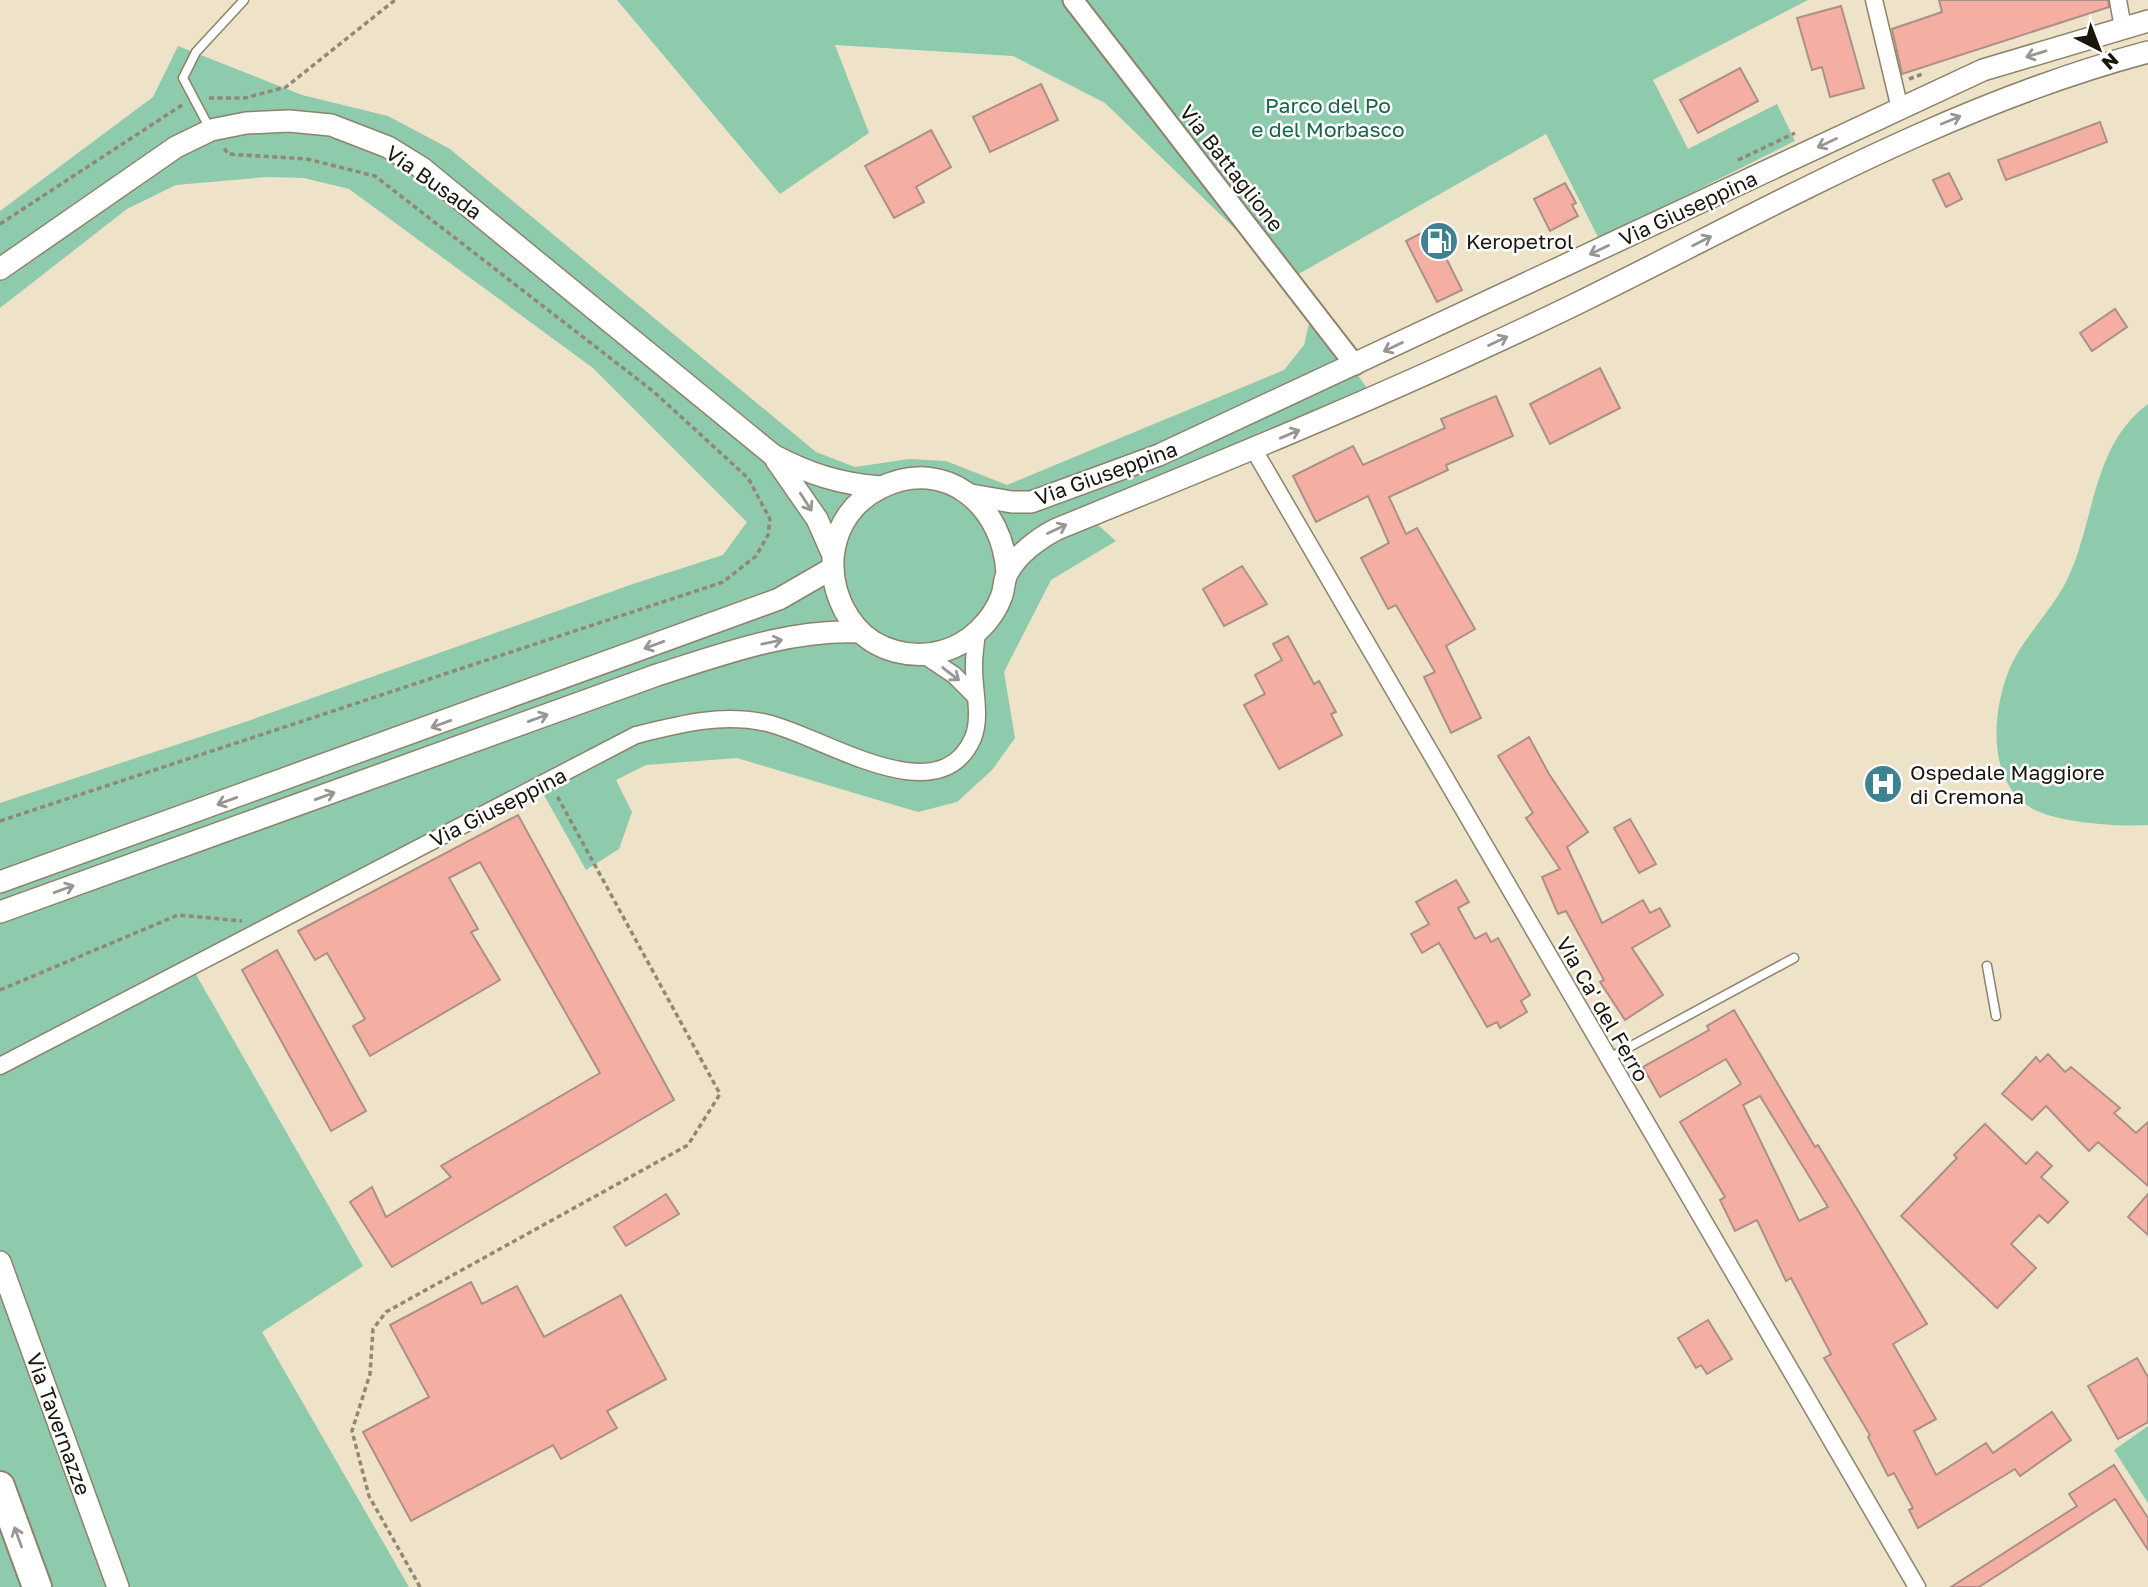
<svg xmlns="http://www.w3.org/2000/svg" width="2148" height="1587" viewBox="0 0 2148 1587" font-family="'Golos Text',sans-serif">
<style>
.green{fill:#8ecaac}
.building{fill:#f5afa2;stroke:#ad8f89;stroke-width:2;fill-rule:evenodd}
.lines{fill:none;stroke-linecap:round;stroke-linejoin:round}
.service-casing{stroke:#8d836b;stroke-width:11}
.minor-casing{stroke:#8d836b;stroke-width:19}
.tertiary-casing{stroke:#8d836b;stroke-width:23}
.secondary-casing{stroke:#8d836b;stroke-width:24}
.motorway-casing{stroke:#8d836b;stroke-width:32}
.path{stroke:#908875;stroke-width:3.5;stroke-dasharray:5 3.5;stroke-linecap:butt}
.service{stroke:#fff;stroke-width:8}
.minor{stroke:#fff;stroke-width:16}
.tertiary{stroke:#fff;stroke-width:19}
.secondary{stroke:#fff;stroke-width:21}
.motorway{stroke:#fff;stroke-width:28}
.oneway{stroke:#989692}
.labels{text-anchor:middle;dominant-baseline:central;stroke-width:5;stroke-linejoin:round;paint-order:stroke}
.park-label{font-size:21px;fill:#136647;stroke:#fff}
.street-label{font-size:21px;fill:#19160c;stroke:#fff}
.poi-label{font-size:21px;fill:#19160c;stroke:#fff;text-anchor:start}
</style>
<rect width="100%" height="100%" fill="#eee3c9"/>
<!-- green -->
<g class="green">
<path d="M617,0h1191l-155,80 35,69 89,-45 18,37 -196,98 -53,-105 -258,146 -183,-177 -92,-47 -178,-11 34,88 -89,61z"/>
<path d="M178,46l124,49 86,21 62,33 366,303 39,15 54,-8 37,2 61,24 277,-115 20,-25 8,-34 62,87 -286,118 28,25 -65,39 -47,92 11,66 -23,32 -35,32 -39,10 -181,-54 -91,7 -30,15 16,32 -13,37 -33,21 -46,-82 -346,183 169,295 -101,66 147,255h-409v-784l248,-82 385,-137 90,-29 24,-33 -154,-154 -244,-179 -45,-11 -38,-1 -90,8 -49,24 -127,99v-97l153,-114z"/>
<path d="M2148,404v421c-30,2 -88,-2 -115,-16 -47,-26 -41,-97 -24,-139 14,-33 42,-58 58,-90 28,-57 24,-134 81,-176z"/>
<path d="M2148,1426v77l-34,-53z"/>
</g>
<!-- building -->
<g class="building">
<path d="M1939,0h169l1,7 -207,67 -10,-45 50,-17z"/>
<path d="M1841,6l23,82 -34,9 -8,-30 -10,3 -15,-52z"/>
<path d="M1740,68l18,33 -60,32 -18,-33z"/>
<path d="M1041,84l17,36 -68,32 -17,-35z"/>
<path d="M2100,122l7,20 -101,38 -8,-20z"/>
<path d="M931,130l20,37 -35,20 8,15 -30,16 -29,-52z"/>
<path d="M1949,173l13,26 -16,8 -13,-27z"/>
<path d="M1565,183l11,20 -4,2 6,11 -28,15 -16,-32z"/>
<path d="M1431,228l31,62 -25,12 -31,-61z"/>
<path d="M2115,309l12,18 -35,24 -12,-18z"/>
<path d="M1600,368l20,40 -70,36 -20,-40z"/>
<path d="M1496,396l17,40 -67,29 2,5 -59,27 17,37 11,-6 58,101 -29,17 35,72 -30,15 -27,-56 11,-5 -39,-67 -8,4 -27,-51 28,-15 -21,-47 -52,26 -23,-46 60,-30 10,19 82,-37 -4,-9z"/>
<path d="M1242,566l25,38 -43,22 -21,-37z"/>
<path d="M1288,636l26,48 5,-3 17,31 -5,2 11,21 -63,34 -35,-64 21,-11 -10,-19 27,-15 -9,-16z"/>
<path d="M1529,737l20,37 39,58 -21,15 35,76 41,-23 7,13 10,-5 10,18 -38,22 31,47 -38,25 -25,-38 4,-2 -38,-69 -8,3 -16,-37 18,-8 -34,-51 7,-5 -35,-57z"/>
<path d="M518,815l156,285 -282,167 -42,-65 22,-15 14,30 65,-40 -10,-11 159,-93 -120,-211 -31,16 29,51 -7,3 29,48 -130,76 -17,-30 12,-7 -38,-66 -12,7 -17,-29z"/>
<path d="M1630,819l26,45 -17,9 -25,-45z"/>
<path d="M1456,880l13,22 -11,6 17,31 11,-6 5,9 7,-4 32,57 -9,6 6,11 -27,16 -3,-6 -10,5 -48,-84 -17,10 -11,-19 18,-10 -13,-22z"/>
<path d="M277,950l89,161 -35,20 -89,-161z"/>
<path d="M1734,1010l81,137 3,-2 109,179 -34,20 43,75 -22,12 22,44 50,-32 7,10 59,-41 19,28 -51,36 -5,-7 -97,59 -9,-18 4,-2 -19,-35 -6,3 -20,-39 2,-2 -46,-77 7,-4 -40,-76 -5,3 -29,-61 -22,11 -15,-31 5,-3 -45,-75 61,-38 -15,-25 -66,38 -17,-30 66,-37 -2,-4zM1760,1096l68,111 -29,14 -56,-116z"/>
<path d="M2048,1054l17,18 6,-5 49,41 -6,5 22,20 12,-11v64l-50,-44 -9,9 -43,-45 -14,14 -30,-26 34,-37 4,5z"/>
<path d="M1985,1124l41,40 11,-12 15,14 -11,11 27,25 -20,21 -9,-8 -28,29 25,24 -39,40 -96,-92 56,-58 -3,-3z"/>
<path d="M666,1194l13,20 -53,32 -12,-19z"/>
<path d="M2148,1194v41l-20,-18z"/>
<path d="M471,1282l11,22 35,-18 27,51 77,-42 45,84 -59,32 10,17 -56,31 -8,-14 -142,76 -48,-89 66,-35 -39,-72z"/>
<path d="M1708,1320l24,39 -25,15 -6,-9 -5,3 -18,-30z"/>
<path d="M2137,1358l11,19v45l-30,17 -30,-53z"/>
<path d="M2114,1465l34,53v32l-33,-51 -136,88h-28l126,-81 -8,-12z"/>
</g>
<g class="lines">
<defs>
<g id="service">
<path d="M210,129l-27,-51 13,-26 48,-52"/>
<path d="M1987,966l9,50"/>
<path d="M1609,1058l185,-100"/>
</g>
<g id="minor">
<path d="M1874,0l26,109"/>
<path d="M2118,0l5,28"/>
<path d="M1254,450l663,1137"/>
<path d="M924,655l30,20 21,21"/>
<path d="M0,1066l636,-331c44,-11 85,-22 131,-12 54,12 172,94 206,15 9,-22 0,-51 1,-74 0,-10 2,-21 3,-32"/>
</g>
<path id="tertiary" d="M1073,0l282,365"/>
<g id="secondary">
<path d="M0,269l176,-122 35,-17 35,-7 43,-2 42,4 57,22 34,21 351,287c36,19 67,29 108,32"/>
<path d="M776,460l41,59 15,34"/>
<path d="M971,495l41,7h19l128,-47 824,-385 165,-49"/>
<path d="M1007,574c-3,-67 -60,-119 -127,-86 -54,27 -61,95 -24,139 20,24 57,33 87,24 26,-7 50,-30 59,-56 2,-6 2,-15 5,-21 9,-19 32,-36 50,-45 175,-71 348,-142 517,-224 188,-92 370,-199 574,-253"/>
<path d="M0,882l779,-283 52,-30"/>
<path d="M0,912l657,-237c66,-21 133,-46 203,-43"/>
<path d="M0,1262l118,325"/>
</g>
<path id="motorway" d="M0,1486l37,101"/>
</defs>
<!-- service casing -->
<use href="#service" class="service-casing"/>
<!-- minor casing -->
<use href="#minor" class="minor-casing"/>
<!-- tertiary casing -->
<use href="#tertiary" class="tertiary-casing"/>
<!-- secondary casing -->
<use href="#secondary" class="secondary-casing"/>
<!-- motorway casing -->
<use href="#motorway" class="motorway-casing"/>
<!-- path -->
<g class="path">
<path d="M1909,79l16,-6"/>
<path d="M209,98h36l41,-11 109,-87"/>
<path d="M1738,160l57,-27"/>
<path d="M0,224l182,-119"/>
<path d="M0,821l723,-239 33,-26 12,-21 2,-16 -22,-41 -94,-86 -279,-216 -68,-17 -79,-5 -4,-6"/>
<path d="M0,990l178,-75 64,6"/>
<path d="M420,1587l-51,-91 -17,-65 18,-57 3,-45 13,-17 302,-167 32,-51 -164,-300"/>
</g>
<!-- service -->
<use href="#service" class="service"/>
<!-- minor -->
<use href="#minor" class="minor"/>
<!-- tertiary -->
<use href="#tertiary" class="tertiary"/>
<!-- secondary -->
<use href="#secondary" class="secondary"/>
<!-- motorway -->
<use href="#motorway" class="motorway"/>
</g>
<!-- one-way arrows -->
<defs><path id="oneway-shaft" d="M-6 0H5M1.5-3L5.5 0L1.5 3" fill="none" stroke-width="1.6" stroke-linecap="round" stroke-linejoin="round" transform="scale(1.75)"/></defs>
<g class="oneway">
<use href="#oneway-shaft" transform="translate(2036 54) rotate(163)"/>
<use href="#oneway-shaft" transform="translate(1951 120) rotate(-22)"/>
<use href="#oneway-shaft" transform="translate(1827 143) rotate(155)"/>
<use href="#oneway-shaft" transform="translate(1702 241) rotate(-27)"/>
<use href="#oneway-shaft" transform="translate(1599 250) rotate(155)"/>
<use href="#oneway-shaft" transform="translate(1498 341) rotate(-25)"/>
<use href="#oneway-shaft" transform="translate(1393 347) rotate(154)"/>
<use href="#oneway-shaft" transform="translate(1290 434) rotate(-23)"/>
<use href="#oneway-shaft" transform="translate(806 502) rotate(57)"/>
<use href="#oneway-shaft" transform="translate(1057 529) rotate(-25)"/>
<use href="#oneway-shaft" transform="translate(772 642) rotate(-12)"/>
<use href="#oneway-shaft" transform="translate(654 645) rotate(160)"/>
<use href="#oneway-shaft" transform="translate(951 674) rotate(38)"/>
<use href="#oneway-shaft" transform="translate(538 718) rotate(-20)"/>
<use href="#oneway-shaft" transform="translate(441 724) rotate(160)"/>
<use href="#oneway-shaft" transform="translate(325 796) rotate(-20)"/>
<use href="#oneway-shaft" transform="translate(227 801) rotate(160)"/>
<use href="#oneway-shaft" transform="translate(64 889) rotate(-20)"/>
<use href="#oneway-shaft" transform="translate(18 1537) rotate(-110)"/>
</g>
<!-- icons -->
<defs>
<symbol id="fuel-disc" viewBox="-11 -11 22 22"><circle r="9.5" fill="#3e8291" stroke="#fff"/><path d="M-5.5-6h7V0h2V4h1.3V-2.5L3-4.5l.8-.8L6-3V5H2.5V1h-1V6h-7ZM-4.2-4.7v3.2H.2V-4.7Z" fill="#fff"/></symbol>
<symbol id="hospital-disc" viewBox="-11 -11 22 22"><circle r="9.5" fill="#3e8291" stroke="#fff"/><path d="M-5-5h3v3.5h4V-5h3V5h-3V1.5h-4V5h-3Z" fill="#fff"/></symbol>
</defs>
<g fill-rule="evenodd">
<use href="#fuel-disc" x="1417" y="219" width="44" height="44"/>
<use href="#hospital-disc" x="1861" y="762" width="44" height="44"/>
</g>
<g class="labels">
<!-- park labels -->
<g class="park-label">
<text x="1328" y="105">Parco del Po<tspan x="1328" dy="24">e del Morbasco</tspan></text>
</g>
<!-- street labels -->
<g class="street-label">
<text transform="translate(1232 168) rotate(52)">Via Battaglione</text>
<text transform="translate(434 182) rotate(35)">Via Busada</text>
<text transform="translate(1688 208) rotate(-25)">Via Giuseppina</text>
<text transform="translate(1106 473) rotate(-20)">Via Giuseppina</text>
<text transform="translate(498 807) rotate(-27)">Via Giuseppina</text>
<text transform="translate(1603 1009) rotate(60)">Via Ca' del Ferro</text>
<text transform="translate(59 1424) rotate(70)">Via Tavernazze</text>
</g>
<!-- poi labels -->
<g class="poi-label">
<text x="1466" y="241">Keropetrol</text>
<text x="1910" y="772">Ospedale Maggiore<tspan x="1910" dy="24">di Cremona</tspan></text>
</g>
</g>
<!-- north arrow -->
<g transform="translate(2099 49) rotate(138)" stroke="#ffffff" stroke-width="5" paint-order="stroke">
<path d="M0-5L12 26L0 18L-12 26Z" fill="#19160c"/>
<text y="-10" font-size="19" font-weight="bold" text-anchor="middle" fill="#19160c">N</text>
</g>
</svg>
